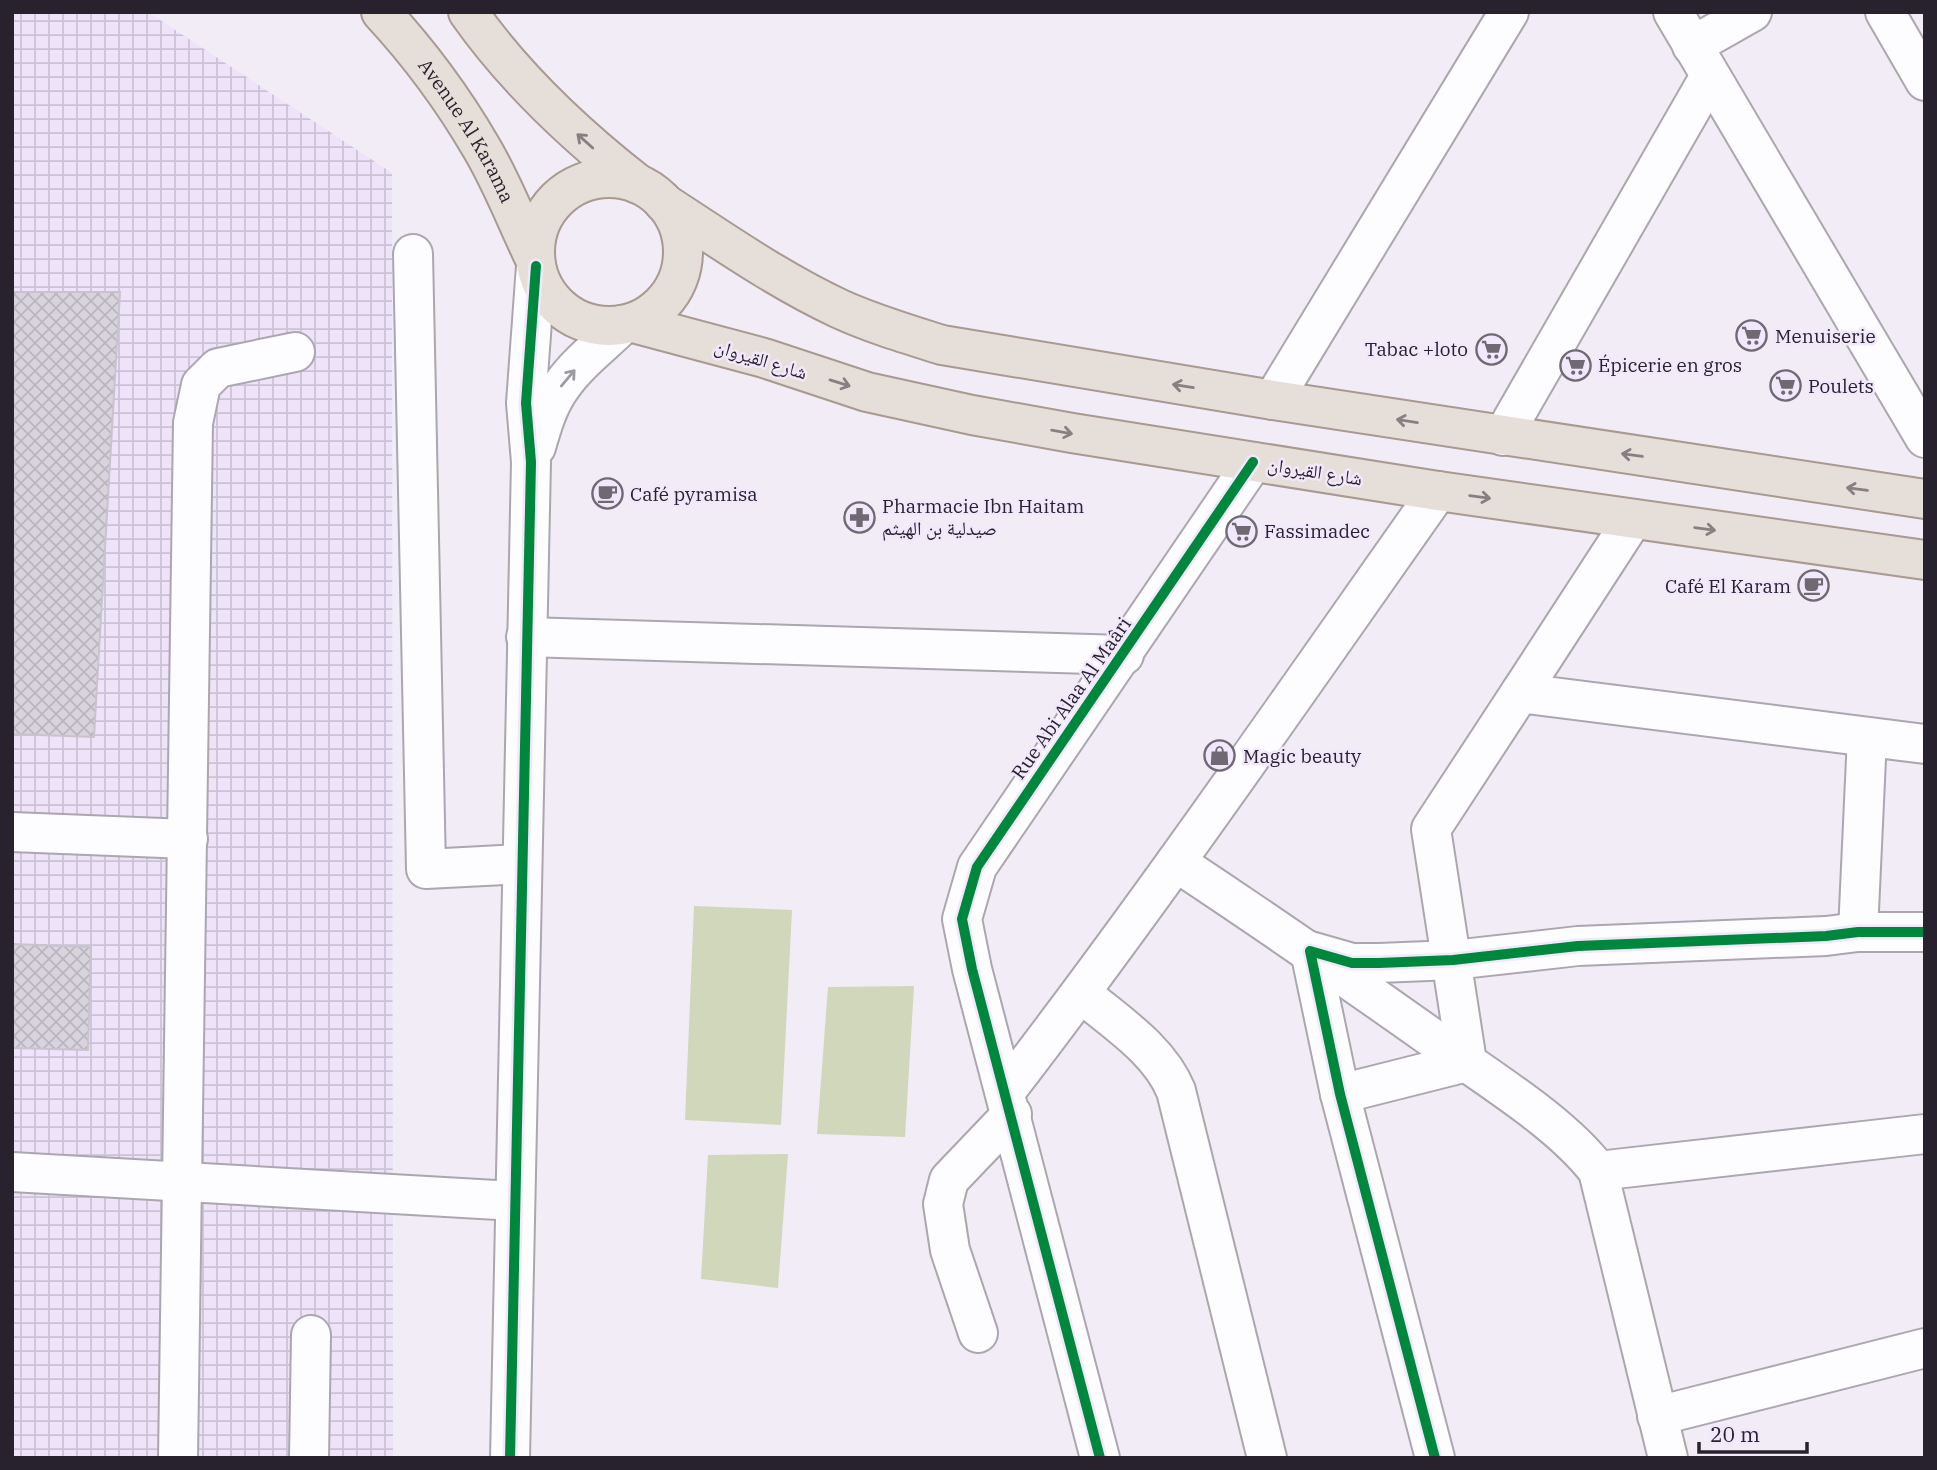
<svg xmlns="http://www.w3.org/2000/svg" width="1937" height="1470" font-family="'IBM Plex Serif','Noto Naskh Arabic',serif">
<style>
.industrial{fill:url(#industrial-grid)}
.garden{fill:#d0d7bb}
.building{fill:url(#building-cross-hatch);stroke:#c9c3ce;stroke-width:2}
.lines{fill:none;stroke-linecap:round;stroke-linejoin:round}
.minor-casing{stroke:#aba6b0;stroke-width:42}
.major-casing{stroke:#a89991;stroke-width:42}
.minor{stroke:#fdfcfe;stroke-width:38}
.major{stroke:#e6ded8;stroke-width:38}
.cycleway-casing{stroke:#f2e8fc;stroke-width:15}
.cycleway{stroke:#00873e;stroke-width:10}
.oneway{stroke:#878083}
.oneway2{stroke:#9d9aa0}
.labels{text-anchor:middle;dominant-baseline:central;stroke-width:5;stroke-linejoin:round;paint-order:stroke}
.street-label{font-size:19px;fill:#28222e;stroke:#f2e8fc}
.poi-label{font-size:19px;fill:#28222e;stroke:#f2e8fc;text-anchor:start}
</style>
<defs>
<pattern id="industrial-grid" width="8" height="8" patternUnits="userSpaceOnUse" patternTransform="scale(1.75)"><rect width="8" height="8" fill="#eee3f9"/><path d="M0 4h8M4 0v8" fill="none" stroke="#ccc2d6"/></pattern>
<pattern id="building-cross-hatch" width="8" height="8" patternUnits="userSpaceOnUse" patternTransform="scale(1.75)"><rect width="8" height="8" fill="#d9d3de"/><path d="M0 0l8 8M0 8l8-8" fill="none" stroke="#bab5bf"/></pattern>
</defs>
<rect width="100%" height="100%" fill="#f2ecf7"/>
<path class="industrial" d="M 12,12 L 148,12 L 392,173 L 393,1458 L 12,1458 Z"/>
<g class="garden">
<path d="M 694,906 L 792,910 L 781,1125 L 685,1120 Z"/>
<path d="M 914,986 L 905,1137 L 817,1134 L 828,987 Z"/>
<path d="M 788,1154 L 778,1288 L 701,1279 L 708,1155 Z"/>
</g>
<g class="building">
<path d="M 12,292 L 120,292 L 94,737 L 12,734 Z"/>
<path d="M 12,944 L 91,947 L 88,1050 L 12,1048 Z"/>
</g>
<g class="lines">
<defs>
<g id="minor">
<path d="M 1673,12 L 1925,438"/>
<path d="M 1885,12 L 1925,81"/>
<path d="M 1692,46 L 1752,12"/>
<path d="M 413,254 L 426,869 L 522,864"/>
<path d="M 1273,400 L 1509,12"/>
<path d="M 1503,436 L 1710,76"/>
<path d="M 536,447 C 542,426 548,405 561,387 C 577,363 602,345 622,325"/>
<path d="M 526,637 L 1124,655"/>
<path d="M 1520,693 L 1633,519"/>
<path d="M 12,832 L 188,839"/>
<path d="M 1176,862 C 1268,923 1359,986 1449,1050 C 1497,1084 1563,1125 1598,1171 L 1668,1458"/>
<path d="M 1858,932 L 1867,737"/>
<path d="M 1081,993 C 1115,1022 1159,1049 1176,1091 L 1267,1458"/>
<path d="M 1006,1091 C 1156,896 1296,692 1438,491"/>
<path d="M 1340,1094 L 1467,1062 L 1431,829 L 1520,693 L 1925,744"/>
<path d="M 1598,1171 L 1925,1134"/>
<path d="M 12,1172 L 515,1201"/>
<path d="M 978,1333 L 950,1250 L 943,1204 L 949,1180 L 1012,1114"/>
<path d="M 1657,1416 L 1925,1348"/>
<path d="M 178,1458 L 193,423 L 201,385 L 218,368 L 295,352"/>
<path d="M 309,1458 L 311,1335"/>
<path d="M 510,1458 L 531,462 L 526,403 L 536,266"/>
<path d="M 1100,1458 L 972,969 L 962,919 L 977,867 L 1253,462"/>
<path d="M 1435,1458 L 1340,1094 L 1310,951 L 1352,963 L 1379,963 L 1453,960 L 1578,946 L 1826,936 L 1858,932 L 1925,932"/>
</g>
<g id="major">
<path id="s1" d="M 381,12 C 419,53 453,99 481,147 C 502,182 517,222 535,259"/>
<path d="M 468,12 C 515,79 574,134 638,184"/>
<circle cx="609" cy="252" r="74"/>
<path d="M 664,203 C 721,240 778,280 840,309 C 873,324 907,334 942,345 L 1273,400 L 1925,499"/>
<path d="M 633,323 L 764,358 L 867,392 L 972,415 L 1072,433 L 1438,491 L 1925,560"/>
</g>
</defs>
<use href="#minor" class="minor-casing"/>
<use href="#major" class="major-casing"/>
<use href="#minor" class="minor"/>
<use href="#major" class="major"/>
<defs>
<g id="cycleway">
<path d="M 510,1458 L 531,462 L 526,403 L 536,266"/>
<path d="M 1100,1458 L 972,969 L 962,919 L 977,867 L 1253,462"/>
<path d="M 1435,1458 L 1340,1094 L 1310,951 L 1352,963 L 1379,963 L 1453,960 L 1578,946 L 1826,936 L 1858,932 L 1925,932"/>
</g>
</defs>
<use href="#cycleway" class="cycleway-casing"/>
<use href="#cycleway" class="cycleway"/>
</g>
<defs><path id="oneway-shaft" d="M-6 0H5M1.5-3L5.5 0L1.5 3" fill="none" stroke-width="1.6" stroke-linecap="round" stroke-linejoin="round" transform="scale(1.75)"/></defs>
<g class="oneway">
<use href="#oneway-shaft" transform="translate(585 141) rotate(-138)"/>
<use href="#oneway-shaft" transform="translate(840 383) rotate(17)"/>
<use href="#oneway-shaft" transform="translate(1183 386) rotate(-171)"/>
<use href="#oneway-shaft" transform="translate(1407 421) rotate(-171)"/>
<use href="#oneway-shaft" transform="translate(1062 432) rotate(10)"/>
<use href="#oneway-shaft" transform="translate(1632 455) rotate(-172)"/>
<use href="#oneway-shaft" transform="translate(1857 489) rotate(-172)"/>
<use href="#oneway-shaft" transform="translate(1480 497) rotate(8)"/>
<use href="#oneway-shaft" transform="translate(1705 529) rotate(8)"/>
</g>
<use class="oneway2" href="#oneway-shaft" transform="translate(568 378) rotate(-50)"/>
<defs>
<symbol id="supermarket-ring" viewBox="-11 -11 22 22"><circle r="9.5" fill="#f2e8fc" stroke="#6f6974" stroke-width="1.5"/><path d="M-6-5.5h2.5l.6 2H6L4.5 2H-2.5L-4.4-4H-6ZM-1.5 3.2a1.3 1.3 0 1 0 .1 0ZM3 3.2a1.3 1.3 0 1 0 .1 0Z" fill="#6f6974"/></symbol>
<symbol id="cafe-ring" viewBox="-11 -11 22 22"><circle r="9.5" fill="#f2e8fc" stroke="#6f6974" stroke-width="1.5"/><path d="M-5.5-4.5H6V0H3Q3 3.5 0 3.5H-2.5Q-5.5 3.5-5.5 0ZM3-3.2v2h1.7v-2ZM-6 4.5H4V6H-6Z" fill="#6f6974"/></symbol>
<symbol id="pharmacy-ring" viewBox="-11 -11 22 22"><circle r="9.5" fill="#f2e8fc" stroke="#6f6974" stroke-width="1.5"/><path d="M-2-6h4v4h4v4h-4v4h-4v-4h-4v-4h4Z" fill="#6f6974"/></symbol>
<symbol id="shop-ring" viewBox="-11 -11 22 22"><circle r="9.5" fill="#f2e8fc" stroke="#6f6974" stroke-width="1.5"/><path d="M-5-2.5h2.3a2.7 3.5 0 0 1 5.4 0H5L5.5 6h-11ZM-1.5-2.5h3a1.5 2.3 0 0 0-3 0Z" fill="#6f6974"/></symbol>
</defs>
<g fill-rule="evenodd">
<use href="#supermarket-ring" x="1734" y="318" width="35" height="35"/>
<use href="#supermarket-ring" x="1474" y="332" width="35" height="35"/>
<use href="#supermarket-ring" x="1558" y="348" width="35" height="35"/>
<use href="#supermarket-ring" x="1768" y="368" width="35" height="35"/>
<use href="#cafe-ring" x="590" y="476" width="35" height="35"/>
<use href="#pharmacy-ring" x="842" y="500" width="35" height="35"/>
<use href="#supermarket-ring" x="1224" y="514" width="35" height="35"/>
<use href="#cafe-ring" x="1796" y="568" width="35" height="35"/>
<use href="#shop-ring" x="1202" y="738" width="35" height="35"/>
</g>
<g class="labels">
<g class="street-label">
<text stroke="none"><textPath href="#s1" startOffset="147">Avenue Al Karama</textPath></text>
<text transform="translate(761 359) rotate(17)">شارع القيروان</text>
<text transform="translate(1315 471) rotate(9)">شارع القيروان</text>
<text transform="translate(1071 698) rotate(-55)">Rue Abi Alaa Al Maâri</text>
</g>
<g class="poi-label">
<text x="1775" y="336">Menuiserie</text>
<text x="1468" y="349" text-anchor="end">Tabac +loto</text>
<text x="1598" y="365">Épicerie en gros</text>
<text x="1808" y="386">Poulets</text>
<text x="630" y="494">Café pyramisa</text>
<text x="882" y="506">Pharmacie Ibn Haitam<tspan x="882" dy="22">صيدلية بن الهيثم</tspan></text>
<text x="1264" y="531">Fassimadec</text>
<text x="1791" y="586" text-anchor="end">Café El Karam</text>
<text x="1243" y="756">Magic beauty</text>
</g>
</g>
<rect width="1937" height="1470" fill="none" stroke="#28222e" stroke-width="28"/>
<path d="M1699 1442v10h108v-10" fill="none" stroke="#28222e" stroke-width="3.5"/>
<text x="1710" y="1442" font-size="21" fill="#28222e" stroke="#f2e8fc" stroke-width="5" paint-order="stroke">20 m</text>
</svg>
